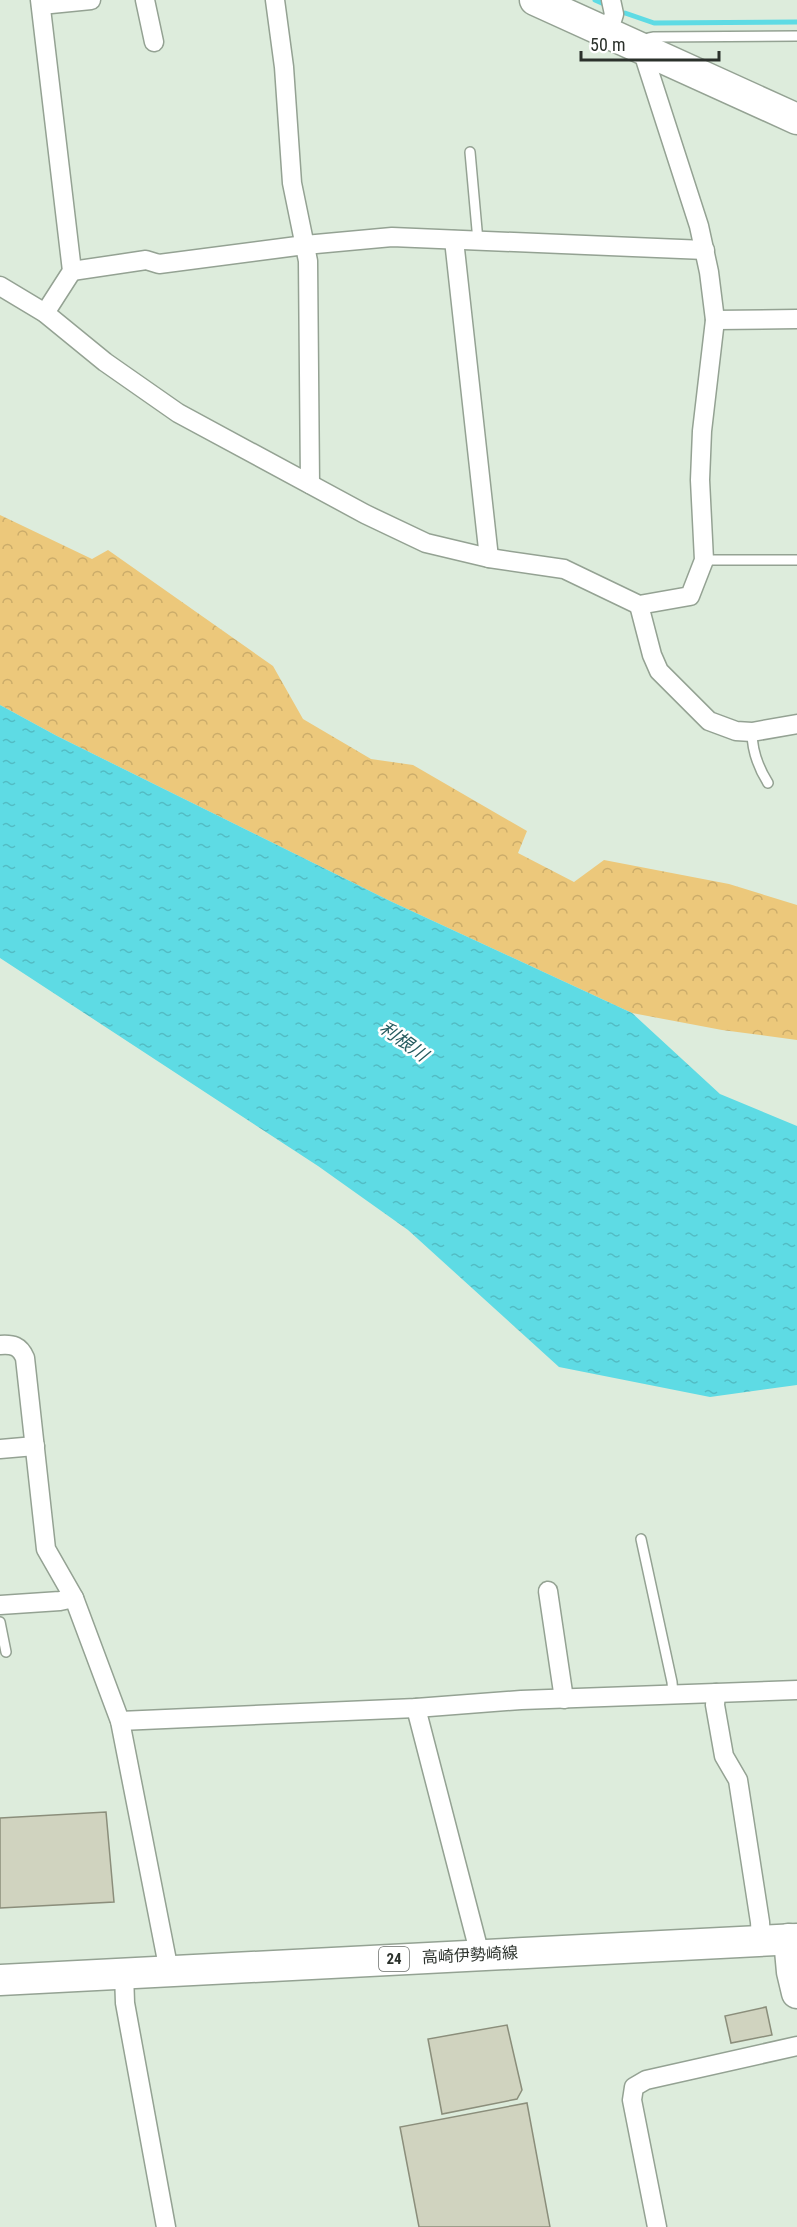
<svg xmlns="http://www.w3.org/2000/svg" width="797" height="2227" font-family="'Roboto Condensed','Noto Sans JP',sans-serif">
<style>
.forest{fill:url(#forest-crowns)}
.water{fill:url(#water-ripples)}
.lines{fill:none;stroke-linecap:round;stroke-linejoin:round}
.stream{stroke:#5edbe4;stroke-width:5}
.building{fill:#d0d3bf;stroke:#8b8e7b;stroke-width:1.5}
.service-casing{stroke:#94a293;stroke-width:12}
.minor-casing{stroke:#94a293;stroke-width:21}
.primary-casing{stroke:#94a293;stroke-width:33}
.service{stroke:#fff;stroke-width:9}
.minor{stroke:#fff;stroke-width:18}
.primary{stroke:#fff;stroke-width:30}
.labels{text-anchor:middle;dominant-baseline:central;stroke-width:5;stroke-linejoin:round;paint-order:stroke}
.shield{fill:#fff;stroke:#6b6f6b;stroke-width:1.5}
.shield-label{font-size:15px;font-weight:bold;fill:#2b312b}
.street-label{font-size:16px;fill:#2b312b;stroke:#fff}
.water-label{font-size:18px;font-style:italic;fill:#255b5f;stroke:#fff}
</style>
<defs>
<pattern id="forest-crowns" width="20" height="18" patternUnits="userSpaceOnUse" patternTransform="scale(1.5)"><rect width="20" height="18" fill="#ecc87b"/><path d="M2 6a3 3 0 1 1 6 0M12 15a3 3 0 1 1 6 0" fill="none" stroke="#cbac6a"/></pattern>
<pattern id="water-ripples" width="26" height="14" patternUnits="userSpaceOnUse" patternTransform="scale(1.5)"><rect width="26" height="14" fill="#5edbe4"/><path d="M2 4q2-2 4 0t4 0M15 11q2-2 4 0t4 0" fill="none" stroke="#52bcc4"/></pattern>
</defs>
<rect width="100%" height="100%" fill="#ddecdc"/>
<path class="forest" d="M 0,515 L 92,559 L 108,550 L 273,666 L 303,719 L 371,759 L 413,765 L 527,831 L 518,853 L 574,882 L 604,860 L 729,884 L 797,905 L 797,1040 L 722,1030 L 632,1013 L 390,901 L 57,736 L 0,705 Z"/>
<path class="water" d="M 0,705 L 57,736 L 390,901 L 632,1013 L 720,1094 L 797,1126 L 797,1385 L 710,1397 L 559,1367 L 408,1230 L 318,1166 L 0,958 Z"/>
<g class="lines">
<g class="stream">
<path d="M 595,0 L 604,4"/>
<path d="M 625,13 L 654,23 L 797,22"/>
</g>
</g>
<g class="building">
<path d="M 106,1812 L 114,1902 L 0,1908 L 0,1818 Z"/>
<path d="M 766,2007 L 772,2035 L 731,2043 L 725,2016 Z"/>
<path d="M 507,2025 L 522,2090 L 517,2099 L 442,2114 L 428,2039 Z"/>
<path d="M 527,2103 L 550,2227 L 419,2227 L 400,2127 Z"/>
</g>
<g class="lines">
<defs>
<g id="service">
<path d="M 647,46 L 649,38 L 654,37 L 797,36"/>
<path d="M 470,152 L 478,241"/>
<path d="M 704,560 L 797,560"/>
<path d="M 752,732 C 752,751 758,767 768,783"/>
<path d="M 641,1539 L 672,1682 L 673,1694"/>
<path d="M 0,1622 L 6,1652"/>
</g>
<g id="minor">
<path d="M 40,0 L 72,271 L 45,313"/>
<path d="M 145,0 L 154,42"/>
<path d="M 275,0 L 284,67 L 292,183 L 308,261 L 310,484"/>
<path d="M 41,5 L 91,0"/>
<path d="M 608,33 L 614,14 L 611,0"/>
<path d="M 454,240 L 489,558"/>
<path d="M 72,271 L 146,260 L 159,264 L 305,245 L 392,237 L 705,250"/>
<path d="M 0,286 L 45,313 L 105,362 L 178,413 L 365,514 L 426,543 L 489,558 L 564,569 L 639,605 L 690,596 L 704,560 L 700,480 L 702,431 L 715,320 L 709,272 L 699,226 L 646,62 L 646,51"/>
<path d="M 715,320 L 797,319"/>
<path d="M 639,605 L 652,655 L 659,671 L 709,721 L 736,731 L 752,732 L 797,724"/>
<path d="M 0,1345 C 13,1344 20,1346 25,1358 L 46,1549 L 74,1598 L 120,1721 L 169,1971"/>
<path d="M 0,1449 L 35,1446"/>
<path d="M 548,1591 L 564,1699"/>
<path d="M 0,1605 L 60,1601 L 74,1598"/>
<path d="M 716,1693 L 715,1705 L 724,1756 L 738,1780 L 760,1922 L 761,1940"/>
<path d="M 416,1708 L 480,1955"/>
<path d="M 120,1721 L 416,1708 L 521,1700 L 797,1690"/>
<path d="M 124,1973 L 125,2003 L 166,2227"/>
<path d="M 657,2227 L 632,2100 L 634,2087 L 646,2080 L 797,2046"/>
</g>
<g id="primary">
<path d="M 535,0 L 797,119"/>
<path d="M 789,1939 L 792,1972 L 797,1993"/>
<path d="M 0,1980 L 797,1939"/>
</g>
</defs>
<use href="#service" class="service-casing"/>
<use href="#minor" class="minor-casing"/>
<use href="#primary" class="primary-casing"/>
<use href="#service" class="service"/>
<use href="#minor" class="minor"/>
<use href="#primary" class="primary"/>
</g>
<g class="labels">
<rect class="shield" x="379" y="1947" width="30" height="24" rx="4.5"/>
<g class="shield-label">
<text x="394" y="1959">24</text>
</g>
<g class="street-label">
<text transform="translate(470 1955) rotate(-3)">高崎伊勢崎線</text>
</g>
<g class="water-label">
<text transform="translate(404 1041) rotate(36)">利根川</text>
</g>
</g>
<path d="M581 51v9h138v-9" fill="none" stroke="#2b312b" stroke-width="3"/>
<text x="590" y="51" font-size="18" fill="#2b312b" stroke="#ffffff" stroke-width="4.5" paint-order="stroke">50 m</text>
</svg>
